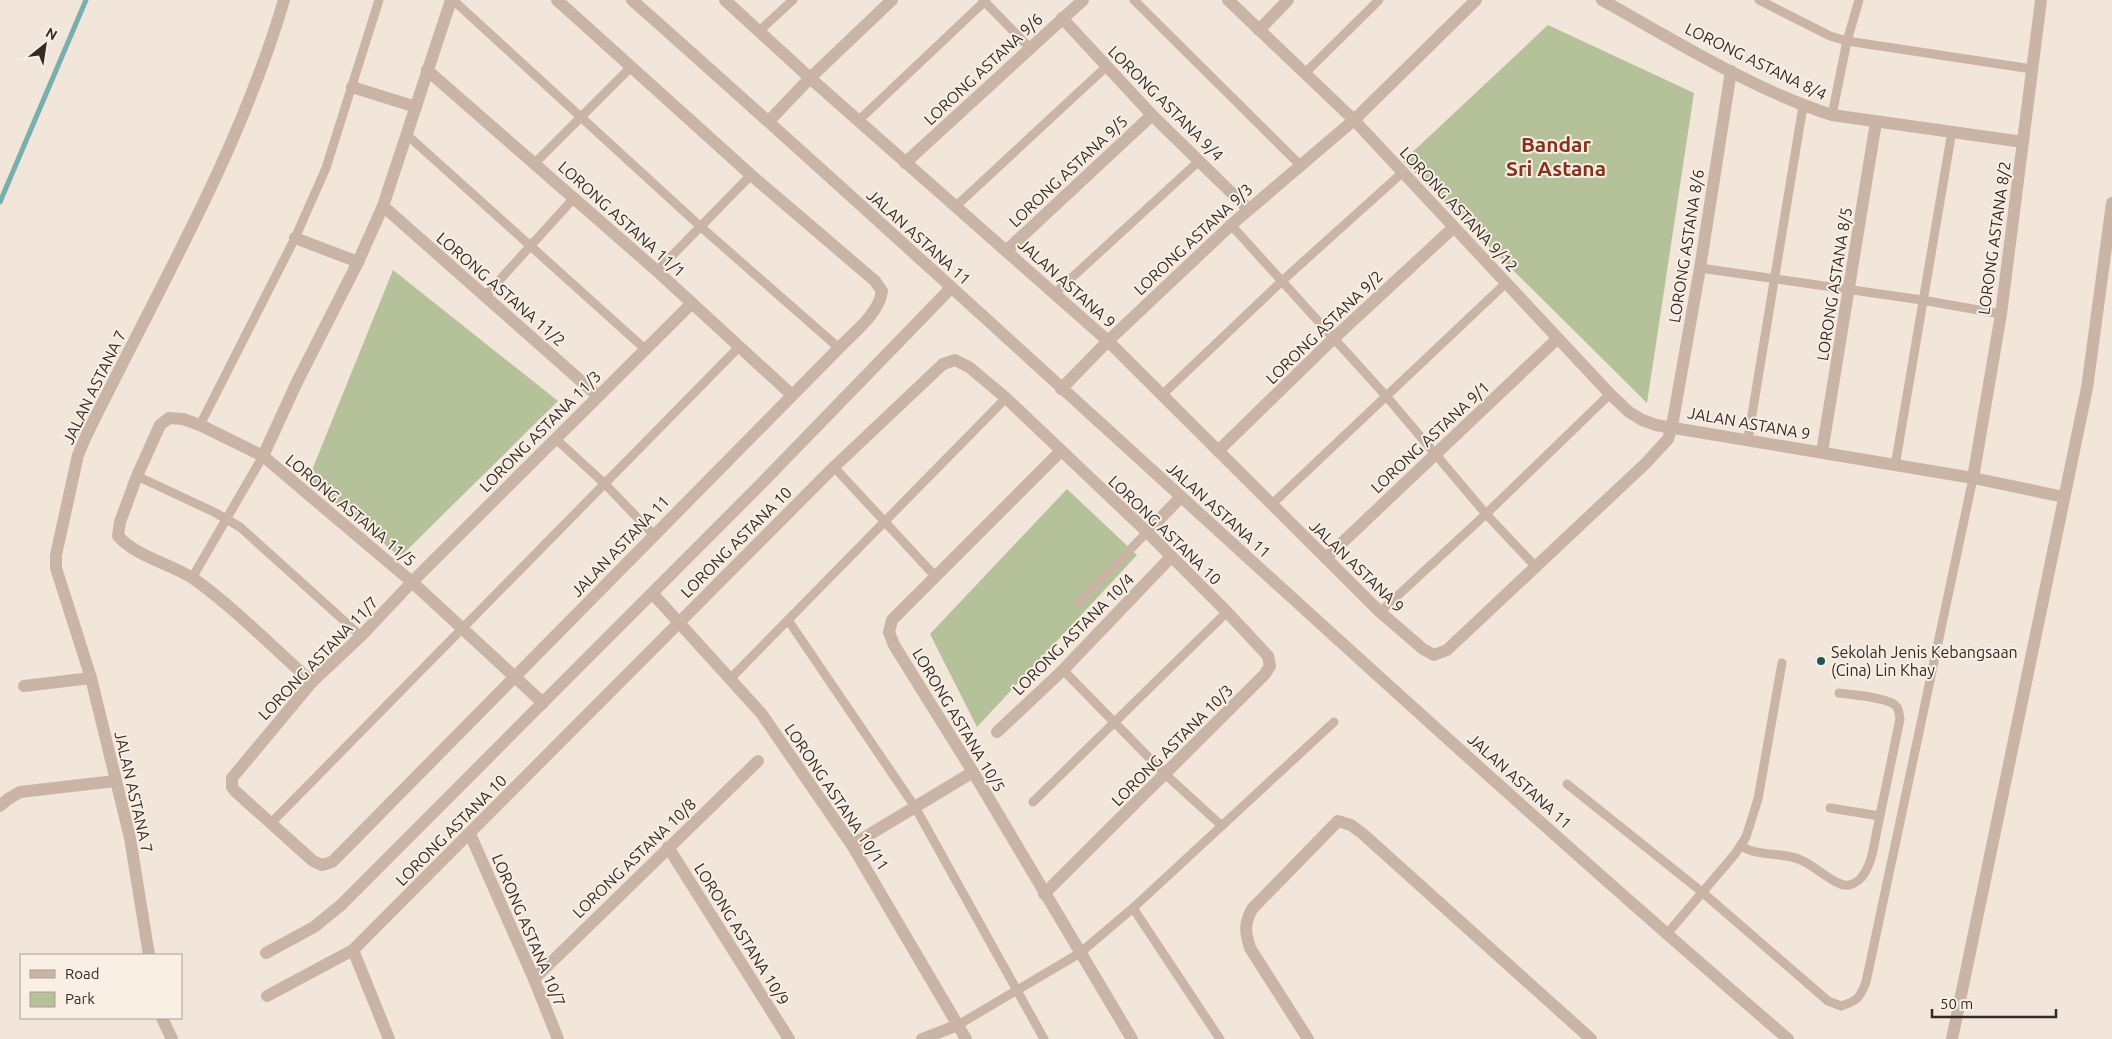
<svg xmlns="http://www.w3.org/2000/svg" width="2112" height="1039" font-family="Ubuntu,sans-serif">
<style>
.green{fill:#b5c199}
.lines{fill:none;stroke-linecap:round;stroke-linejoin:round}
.stream{stroke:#77afaf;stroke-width:5}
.lane{stroke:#cab4a5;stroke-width:9}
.street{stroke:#cab4a5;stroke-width:12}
.poi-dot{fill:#1b5658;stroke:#f9efe5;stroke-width:2}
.labels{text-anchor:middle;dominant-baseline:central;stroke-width:4;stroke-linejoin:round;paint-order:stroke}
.street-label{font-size:16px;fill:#352a26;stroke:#f9efe5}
.poi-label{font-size:16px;fill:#352a26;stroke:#f9efe5;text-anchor:start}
.district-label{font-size:21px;font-weight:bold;fill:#86331e;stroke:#f9efe5}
</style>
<rect width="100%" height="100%" fill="#f2e5d9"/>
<g class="green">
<path d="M 1548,25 L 1694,93 L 1647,403 L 1403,161 Z"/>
<path d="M 393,270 L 558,401 L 400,557 L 308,480 Z"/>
<path d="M 1067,489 L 1137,555 L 977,727 L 930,634 Z"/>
</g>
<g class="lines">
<path class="stream" d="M 0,202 L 86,0"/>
<g class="lane">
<path d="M 453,0 L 701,227 L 839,348"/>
<path d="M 983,0 L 1030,48"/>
<path d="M 1134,0 L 1300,165"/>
<path d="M 1759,0 L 1830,36 L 1847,41 L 2032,69"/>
<path d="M 758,32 L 793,0"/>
<path d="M 1304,74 L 1379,0"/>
<path d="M 1832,115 L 1847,41 L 1859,0"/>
<path d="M 858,121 L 986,0"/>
<path d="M 406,134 L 645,349"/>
<path d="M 535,163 L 631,67"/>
<path d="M 955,207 L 1106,67"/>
<path d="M 1231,225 L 1387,397 L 1486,514 L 1535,566"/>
<path d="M 1700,268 L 1922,300 L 2001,314"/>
<path d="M 657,271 L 751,175"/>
<path d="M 1055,293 L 1199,161"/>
<path d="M 485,296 L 574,198"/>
<path d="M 1162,395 L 1282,281 L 1403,172"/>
<path d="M 200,425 L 295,238 L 326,168 L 379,0"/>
<path d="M 1748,439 L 1803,106"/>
<path d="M 557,440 L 605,484 L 653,534"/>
<path d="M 1895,466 L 1952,131"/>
<path d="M 834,467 L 935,576"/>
<path d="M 137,476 L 214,512 L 240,527 L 361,636"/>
<path d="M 1271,505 L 1506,283"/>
<path d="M 192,578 L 263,456"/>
<path d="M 1079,603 L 1147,532"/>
<path d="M 1380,612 L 1486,514 L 1610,394"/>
<path d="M 788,620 L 915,807 L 1044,1039"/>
<path d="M 1063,670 L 1166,775 L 1222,826"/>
<path d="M 731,678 L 1006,398"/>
<path d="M 1567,784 L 1702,892 L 1828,1001 L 1841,1006 C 1857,1001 1860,998 1866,982 L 1973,478"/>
<path d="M 1033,802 L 1227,612"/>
<path d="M 1830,808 L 1880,816"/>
<path d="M 271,823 L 740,346"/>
<path d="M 1741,846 C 1760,858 1784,851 1803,861 C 1815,866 1837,888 1849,885 C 1855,884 1861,879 1864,874 C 1872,862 1874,845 1877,830 C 1885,793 1892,756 1900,719 C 1899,715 1899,710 1897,707 C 1890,697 1852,695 1839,693"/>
<path d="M 1666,935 L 1735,854 L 1746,837 L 1758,799 L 1782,663"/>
<path d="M 958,1025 L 1080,953 L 1133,908"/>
<path d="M 1220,1039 L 1133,908 L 1334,722"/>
</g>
<g class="street">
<path d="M 557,0 L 751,175 L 875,281 L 882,291 C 879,314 854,332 839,348 L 346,848 L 332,862 L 322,865 L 313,861 L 235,791 L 232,787 L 232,778 L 312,682 L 361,636 L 412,582 L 692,303"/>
<path d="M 632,0 C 1020,343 1395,701 1788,1039"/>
<path d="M 725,0 L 810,78 L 1108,341 L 1380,612 L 1423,649 L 1434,655 L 1447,650 L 1646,463 L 1668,439 L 1672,426 L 1700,268 L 1731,71"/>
<path d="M 1228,0 L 1354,120 L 1610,394 L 1629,412 L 1642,420 L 1656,425 L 1973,478 L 2064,497"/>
<path d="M 1602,0 C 1676,41 1751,89 1832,115 L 2023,142"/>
<path d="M 1062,18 L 1152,115 L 1248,209"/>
<path d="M 1259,30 L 1288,0"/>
<path d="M 427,70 L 657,271 L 792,395"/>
<path d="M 352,87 L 416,107"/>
<path d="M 769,121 L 810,78 L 892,0"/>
<path d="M 905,163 L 1083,0"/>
<path d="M 383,206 L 598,396"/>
<path d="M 295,238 L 358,262"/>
<path d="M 1006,251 L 1152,115"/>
<path d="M 1061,389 L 1108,341 L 1231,225 L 1354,120 L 1476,0"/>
<path d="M 1218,451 L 1334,338 L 1453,228"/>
<path d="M 1060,452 L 892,620 L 889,632 L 894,645 L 973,772 L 1132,1039"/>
<path d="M 1822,452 L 1876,122"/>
<path d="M 263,456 L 297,382 L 358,262 L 383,206 L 451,0"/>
<path d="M 1973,478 L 2001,314 L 2041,0"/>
<path d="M 1147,532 L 1181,497"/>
<path d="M 1326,558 L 1557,339"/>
<path d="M 653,594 L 761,713 L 852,845 L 966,1039"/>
<path d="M 312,682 C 273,648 236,609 194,579 C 170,563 138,558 118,536 L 120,522 L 137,476 L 160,425 L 169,418 L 183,419 L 200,425 L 263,456 L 412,582 L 543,703"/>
<path d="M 24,686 L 91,678"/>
<path d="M 997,732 L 1063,670 L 1171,557"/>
<path d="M 0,806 L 8,799 L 20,792 L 115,781"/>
<path d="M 470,834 L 534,979 L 558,1039"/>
<path d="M 852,845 L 973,772"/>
<path d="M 668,847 L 789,1039"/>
<path d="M 353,950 L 389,1039"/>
<path d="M 266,953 L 314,927 L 341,905 L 758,487 L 951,288"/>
<path d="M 149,955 L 130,838 L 91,678 L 56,568 L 56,555 L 78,455 L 87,434 C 157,291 239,153 284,0"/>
<path d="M 534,979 L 758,761"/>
<path d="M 267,996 L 353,950 L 834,467 L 943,364 L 955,360 L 969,367 L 1006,398 L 1147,532 L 1227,612 L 1268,656 L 1270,666 L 1265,674 L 1044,894"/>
<path d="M 162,1018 L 172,1039"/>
<path d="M 922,1039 L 958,1025"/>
<path d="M 1308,1039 L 1250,948 C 1245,931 1244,925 1252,909 L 1338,821 L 1351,825 L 1363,834 L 1591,1039"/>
<path d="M 1952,1039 L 2087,388 L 2112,203"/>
</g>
</g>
<circle class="poi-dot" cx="1821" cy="661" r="5"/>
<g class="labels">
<g class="street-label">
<text transform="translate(1756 61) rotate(26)">LORONG ASTANA 8/4</text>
<text transform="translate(983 69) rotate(-43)">LORONG ASTANA 9/6</text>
<text transform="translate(1166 103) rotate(45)">LORONG ASTANA 9/4</text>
<text transform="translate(1068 171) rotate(-43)">LORONG ASTANA 9/5</text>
<text transform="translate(1459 209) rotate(47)">LORONG ASTANA 9/12</text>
<text transform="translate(622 219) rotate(42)">LORONG ASTANA 11/1</text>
<text transform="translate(919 237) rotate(42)">JALAN ASTANA 11</text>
<text transform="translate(1994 238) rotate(-82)">LORONG ASTANA 8/2</text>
<text transform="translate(1193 239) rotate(-43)">LORONG ASTANA 9/3</text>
<text transform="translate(1686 246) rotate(-81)">LORONG ASTANA 8/6</text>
<text transform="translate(1067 283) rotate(42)">JALAN ASTANA 9</text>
<text transform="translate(1834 284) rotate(-81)">LORONG ASTANA 8/5</text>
<text transform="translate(501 289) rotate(41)">LORONG ASTANA 11/2</text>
<text transform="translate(1324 327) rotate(-44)">LORONG ASTANA 9/2</text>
<text transform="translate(94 387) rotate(-64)">JALAN ASTANA 7</text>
<text transform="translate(1749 423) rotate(10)">JALAN ASTANA 9</text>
<text transform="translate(540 431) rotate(-45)">LORONG ASTANA 11/3</text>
<text transform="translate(1430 437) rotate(-43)">LORONG ASTANA 9/1</text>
<text transform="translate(351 510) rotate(40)">LORONG ASTANA 11/5</text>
<text transform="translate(1219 510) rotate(42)">JALAN ASTANA 11</text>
<text transform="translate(1165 530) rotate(44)">LORONG ASTANA 10</text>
<text transform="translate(736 542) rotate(-45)">LORONG ASTANA 10</text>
<text transform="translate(620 546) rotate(-46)">JALAN ASTANA 11</text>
<text transform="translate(1357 566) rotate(44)">JALAN ASTANA 9</text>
<text transform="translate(1073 634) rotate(-45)">LORONG ASTANA 10/4</text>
<text transform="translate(318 658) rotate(-46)">LORONG ASTANA 11/7</text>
<text transform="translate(959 720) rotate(59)">LORONG ASTANA 10/5</text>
<text transform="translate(1172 745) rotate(-45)">LORONG ASTANA 10/3</text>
<text transform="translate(1520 781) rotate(42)">JALAN ASTANA 11</text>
<text transform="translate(134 792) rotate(77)">JALAN ASTANA 7</text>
<text transform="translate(837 797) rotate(56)">LORONG ASTANA 10/11</text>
<text transform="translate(451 830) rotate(-45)">LORONG ASTANA 10</text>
<text transform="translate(634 858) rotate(-44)">LORONG ASTANA 10/8</text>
<text transform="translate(529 930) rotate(67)">LORONG ASTANA 10/7</text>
<text transform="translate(742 934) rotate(58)">LORONG ASTANA 10/9</text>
</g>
<g class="poi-label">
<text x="1831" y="652">Sekolah Jenis Kebangsaan<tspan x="1831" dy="18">(Cina) Lin Khay</tspan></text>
</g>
<g class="district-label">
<text x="1556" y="144">Bandar<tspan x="1556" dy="24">Sri Astana</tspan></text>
</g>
</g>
<rect x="20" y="954" width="162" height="65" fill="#f9efe5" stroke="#aba099"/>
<rect x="30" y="970" width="25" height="8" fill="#cab4a5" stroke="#aba099"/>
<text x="65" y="979" font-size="15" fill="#352a26">Road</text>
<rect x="30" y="992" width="25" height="15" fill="#b5c199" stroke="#aba099"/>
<text x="65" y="1004" font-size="15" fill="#352a26">Park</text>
<g transform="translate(45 45) rotate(30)" stroke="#f9efe5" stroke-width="4" paint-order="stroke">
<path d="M0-4L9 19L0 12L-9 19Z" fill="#352a26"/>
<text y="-8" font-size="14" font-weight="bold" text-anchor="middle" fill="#352a26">N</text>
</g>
<path d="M1932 1009v8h124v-8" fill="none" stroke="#352a26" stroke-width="2.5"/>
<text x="1940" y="1009" font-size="15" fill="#352a26" stroke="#f9efe5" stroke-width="4" paint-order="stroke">50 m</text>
</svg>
